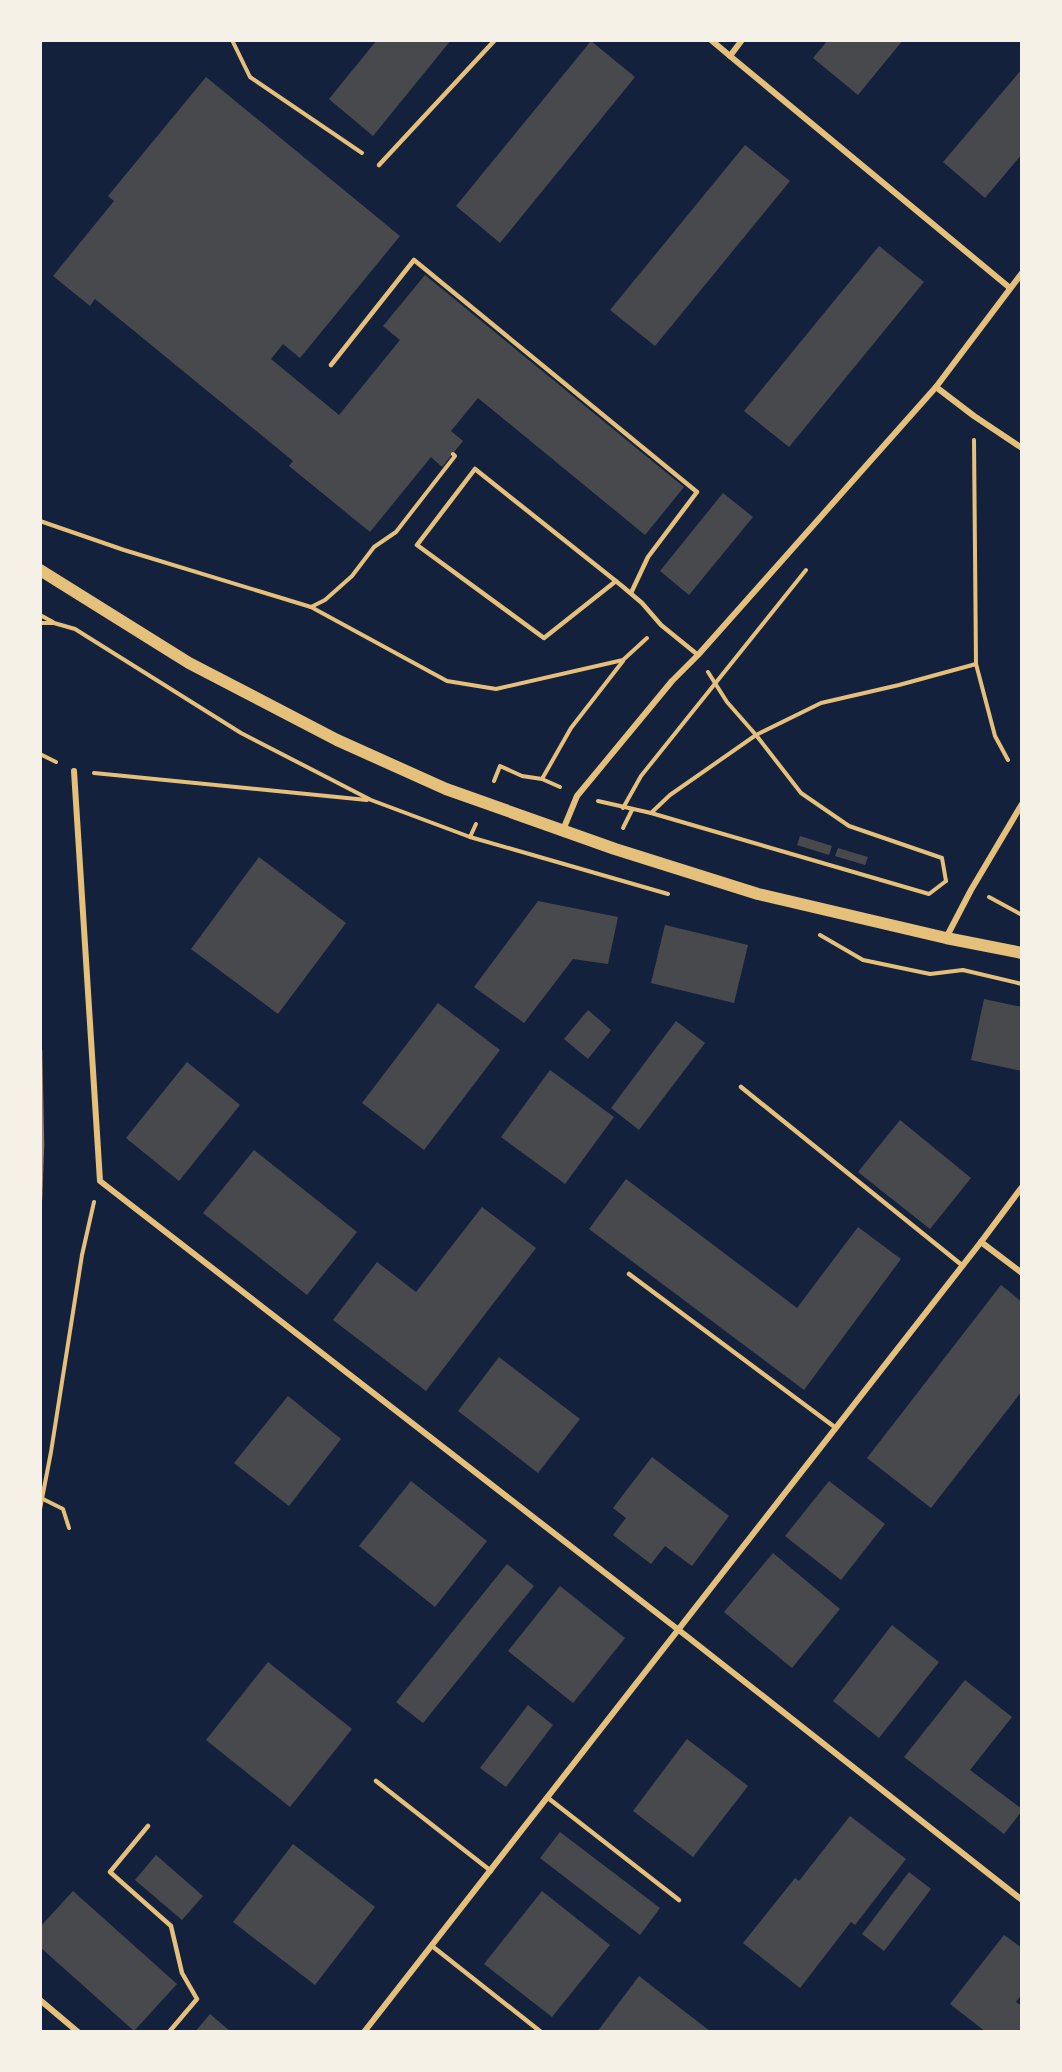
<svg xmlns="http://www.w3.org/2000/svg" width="1062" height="2072" font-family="Rubik,sans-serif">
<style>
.building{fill:#48494c}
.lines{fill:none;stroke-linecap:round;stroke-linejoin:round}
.path{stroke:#e5c07b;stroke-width:4}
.service{stroke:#e5c07b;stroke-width:4.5}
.minor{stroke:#e5c07b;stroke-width:6}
.secondary{stroke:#e5c07b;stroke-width:12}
.rail{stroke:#918062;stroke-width:4.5}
</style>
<rect width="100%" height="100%" fill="#14213d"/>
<g class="building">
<path d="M 377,40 L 451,40 L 373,136 L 329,99 Z"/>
<path d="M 828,40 L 903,40 L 858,95 L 813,58 Z"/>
<path d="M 591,41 L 635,77 L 500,243 L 456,206 Z"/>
<path d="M 1022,69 L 1022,154 L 985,198 L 943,162 Z"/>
<path d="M 206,77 L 400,236 L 300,358 L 283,344 L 271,359 L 339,415 L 400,340 L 383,326 L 425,275 L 684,487 L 645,535 L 478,398 L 451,431 L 463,441 L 442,467 L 431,457 L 370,532 L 289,466 L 293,461 L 95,299 L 90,306 L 53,276 L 114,201 L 108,196 Z"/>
<path d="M 745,145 L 790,181 L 655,346 L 610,310 Z"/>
<path d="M 879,246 L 924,282 L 789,447 L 744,411 Z"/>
<path d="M 723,493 L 753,517 L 689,595 L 660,571 Z"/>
<path d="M 800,836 L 832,846 L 829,855 L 797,845 Z"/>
<path d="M 838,848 L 868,857 L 865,865 L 835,856 Z"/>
<path d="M 259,857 L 346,923 L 278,1014 L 191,949 Z"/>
<path d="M 538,901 L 618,917 L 608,964 L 573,959 L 524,1023 L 474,987 Z"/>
<path d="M 665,925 L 748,945 L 734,1003 L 651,983 Z"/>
<path d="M 984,999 L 1022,1007 L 1022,1071 L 971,1060 Z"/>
<path d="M 438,1003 L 500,1050 L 424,1150 L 362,1103 Z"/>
<path d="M 588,1010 L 611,1030 L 588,1059 L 564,1039 Z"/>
<path d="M 676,1021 L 705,1043 L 639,1130 L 611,1108 Z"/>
<path d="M 187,1062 L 240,1105 L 179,1181 L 126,1138 Z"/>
<path d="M 550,1070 L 614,1117 L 565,1184 L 501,1137 Z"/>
<path d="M 900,1120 L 971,1178 L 930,1229 L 858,1172 Z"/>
<path d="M 254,1150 L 357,1232 L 307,1295 L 203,1213 Z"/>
<path d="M 626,1179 L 797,1308 L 858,1227 L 901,1259 L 804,1390 L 589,1229 Z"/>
<path d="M 482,1207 L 536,1248 L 426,1391 L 333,1320 L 377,1262 L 416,1292 Z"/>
<path d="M 1001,1285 L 1022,1302 L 1022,1391 L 931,1508 L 867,1458 Z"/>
<path d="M 499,1357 L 580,1419 L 538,1473 L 458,1411 Z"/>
<path d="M 288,1396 L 341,1439 L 289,1506 L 234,1463 Z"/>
<path d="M 652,1457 L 729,1516 L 692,1566 L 665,1546 L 651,1564 L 613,1535 L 626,1518 L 613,1508 Z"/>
<path d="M 411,1481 L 487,1541 L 435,1607 L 359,1546 Z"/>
<path d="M 829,1481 L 885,1524 L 841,1580 L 785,1536 Z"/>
<path d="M 773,1553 L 840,1609 L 792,1668 L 724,1612 Z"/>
<path d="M 507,1564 L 534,1586 L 423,1723 L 396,1702 Z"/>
<path d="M 560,1586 L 625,1638 L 573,1703 L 508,1651 Z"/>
<path d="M 892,1625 L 939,1662 L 879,1738 L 833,1701 Z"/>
<path d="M 268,1662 L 352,1729 L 290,1807 L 206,1740 Z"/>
<path d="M 965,1680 L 1012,1717 L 970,1770 L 1022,1809 L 1022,1811 L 1004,1834 L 904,1757 Z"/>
<path d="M 528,1705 L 553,1725 L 506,1787 L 480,1768 Z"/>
<path d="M 687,1739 L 748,1786 L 693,1857 L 633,1811 Z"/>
<path d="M 850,1816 L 906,1859 L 855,1925 L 851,1922 L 800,1988 L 743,1943 L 795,1878 L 799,1881 Z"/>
<path d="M 560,1832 L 660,1908 L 640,1935 L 540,1858 Z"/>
<path d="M 293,1844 L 375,1907 L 315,1985 L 233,1922 Z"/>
<path d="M 156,1855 L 203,1896 L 182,1920 L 135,1880 Z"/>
<path d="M 909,1872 L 931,1889 L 884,1951 L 862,1934 Z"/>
<path d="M 73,1891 L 177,1984 L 134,2031 L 40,1947 L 40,1927 Z"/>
<path d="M 542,1891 L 610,1945 L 552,2017 L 484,1964 Z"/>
<path d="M 1004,1935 L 1022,1948 L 1022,1994 L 1016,2002 L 1022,2006 L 1022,2032 L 986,2032 L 950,2004 Z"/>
<path d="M 639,1976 L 711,2032 L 597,2032 Z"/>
<path d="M 210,2014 L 231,2032 L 195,2032 Z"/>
</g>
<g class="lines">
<g class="path">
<path d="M 232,40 L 250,77 L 362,153"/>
<path d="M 974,440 L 976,664 L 995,736 L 1008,760"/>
<path d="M 40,521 L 124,550 L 311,607 L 447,681 L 496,689 L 623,660 L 647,638"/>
<path d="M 311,607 L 325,600 L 352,576 L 374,547 L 396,532 L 455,456 L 453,454"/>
<path d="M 40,615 L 53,622"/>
<path d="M 40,623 L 54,623 L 75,629 L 241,733 L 371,800 L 470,837 L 668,894"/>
<path d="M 708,672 L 727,702 L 756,735 L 801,793 L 849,826 L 942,858 L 946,881"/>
<path d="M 40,754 L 56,762"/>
<path d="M 94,773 L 367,800"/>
<path d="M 542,779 L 560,787"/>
<path d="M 494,781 L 500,766 L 522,776 L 542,779 L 571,728 L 623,661"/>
<path d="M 598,801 L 651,813 L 929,894 L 946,881"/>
<path d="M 623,808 L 641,776 L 806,570"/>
<path d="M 651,813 L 670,795 L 756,735 L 821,703 L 899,685 L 976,664"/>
<path d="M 623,828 L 632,810"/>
<path d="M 470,837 L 476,824"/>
<path d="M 989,897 L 1022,915"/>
<path d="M 820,935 L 863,960 L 930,974 L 963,970 L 1022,984"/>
<path d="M 43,1499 L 63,1509 L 69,1528"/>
<path d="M 40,1509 L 51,1452 L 82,1255 L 94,1202"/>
</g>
<g class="service">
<path d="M 379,165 L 495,40"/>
<path d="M 331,365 L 414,260 L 697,492 L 648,557 L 631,593"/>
<path d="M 616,581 L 544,638 L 417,545 L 475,469 L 622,586 L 642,603 L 661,625 L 698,655"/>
<path d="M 741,1087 L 963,1266"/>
<path d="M 629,1274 L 836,1428"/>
<path d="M 376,1781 L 491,1871"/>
<path d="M 548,1798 L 679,1900"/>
<path d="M 148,1826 L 110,1872 L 171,1926 L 182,1973 L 197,1999 L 169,2032"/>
<path d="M 432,1946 L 541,2032"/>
</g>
<g class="minor">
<path d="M 711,40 L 730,56"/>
<path d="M 742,40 L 730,56 L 1010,288"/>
<path d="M 936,387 L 974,416 L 1022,448"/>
<path d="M 74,771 L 100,1181 L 689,1638 L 1022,1900"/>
<path d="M 563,830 L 577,796 L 672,681 L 698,655 L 936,387 L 1022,273"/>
<path d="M 946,938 L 971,890 L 1022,804"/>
<path d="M 981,1242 L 1022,1273"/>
<path d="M 40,2000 L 78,2032"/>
<path d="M 364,2032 L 981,1242 L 1022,1187"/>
</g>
<path class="secondary" d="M 40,570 L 189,663 L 337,740 L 446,789 L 615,849 L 758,894 L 946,938 L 1022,953"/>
<path class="rail" d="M 40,1050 L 42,1144 L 40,1200"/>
</g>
<rect width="1062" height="2072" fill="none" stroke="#f6f1e7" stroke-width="84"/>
</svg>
